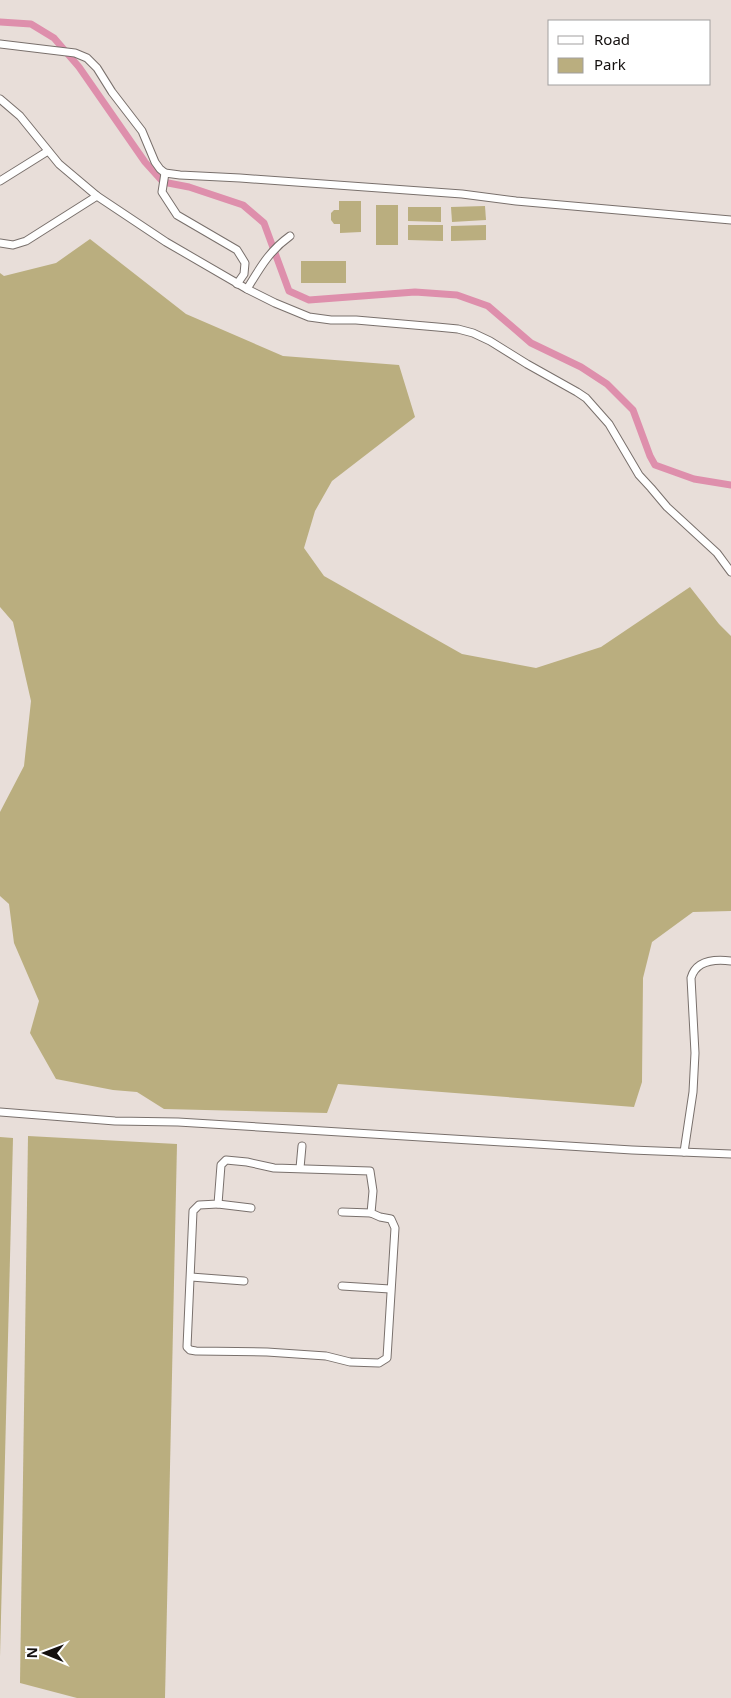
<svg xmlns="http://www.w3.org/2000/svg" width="731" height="1698" font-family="'Noto Sans',sans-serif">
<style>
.green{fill:#baae7f}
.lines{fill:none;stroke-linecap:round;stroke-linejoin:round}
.canal{stroke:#de8fac;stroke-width:7}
.street-casing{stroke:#79706c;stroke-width:9}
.street{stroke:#fff;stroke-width:7}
</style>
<rect width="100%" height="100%" fill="#e8ded9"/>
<g class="green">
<path d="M 339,201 L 361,201 L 361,232 L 340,233 L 340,224 L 334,224 L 331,220 L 331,213 L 334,210 L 339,210 Z"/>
<rect x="376" y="205" width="22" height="40"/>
<path d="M 485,206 L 486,220 L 452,222 L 451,207 Z"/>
<path d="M 408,207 L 441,207 L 441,222 L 408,221 Z"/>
<path d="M 408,225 L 443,225 L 443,241 L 408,240 Z"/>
<path d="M 486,225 L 486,240 L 451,241 L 451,226 Z"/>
<path d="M 90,239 L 186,314 L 283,356 L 399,365 L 415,417 L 332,481 L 315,511 L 304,548 L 324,576 L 462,654 L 536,668 L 601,647 L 690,587 L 719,624 L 731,636 L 731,911 L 693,912 L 652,942 L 643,978 L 642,1082 L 634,1107 L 338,1084 L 327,1113 L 164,1109 L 137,1092 L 113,1090 L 56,1079 L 30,1033 L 39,1001 L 14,943 L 9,904 L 0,896 L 0,812 L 24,766 L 31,701 L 13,622 L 0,607 L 0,273 L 4,276 L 56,263 Z"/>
<rect x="301" y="261" width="45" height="22"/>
<path d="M 28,1136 L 177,1144 L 165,1698 L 77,1698 L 20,1683 Z"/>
<path d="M 0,1137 L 13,1138 L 0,1657 Z"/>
</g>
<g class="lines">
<path class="canal" d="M 0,22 L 31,24 L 54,38 L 79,67 L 145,162 L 163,182 L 189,187 L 243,205 L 264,223 L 289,291 L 309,300 L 415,292 L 457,295 L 488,306 L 531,343 L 581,367 L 607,384 L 633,410 L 650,456 L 655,465 L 694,479 L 731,485"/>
<defs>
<g id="street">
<path d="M 0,44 L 75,53 L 87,58 L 97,68 L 112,92 L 142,131 L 155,162 L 160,169 L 165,173 L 180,175 L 240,178 L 462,194 L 516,201 L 731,220"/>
<path d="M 0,99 L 20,116 L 59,164 L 97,196 L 166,242 L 247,289 L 275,303 L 309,317 L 331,320 L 356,320 L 437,327 L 458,329 L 473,333 L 490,341 L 527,364 L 577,392 L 586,398 L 609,424 L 639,475 L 651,488 L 667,507 L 717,553 L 731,572"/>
<path d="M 165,173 L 162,192 L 177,215 L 237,250 L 245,263 L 244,274 L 237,284"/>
<path d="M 0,181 L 48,151"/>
<path d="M 0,243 L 13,245 L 26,241 L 97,196"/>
<path d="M 247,289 C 260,268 269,251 290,236"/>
<path d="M 0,1112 L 115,1121 L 178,1122 L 632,1150 L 731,1154"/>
<path d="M 684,1152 L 693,1092 L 695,1053 L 691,978 C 696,960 715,959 731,961"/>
<path d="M 226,1160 L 247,1162 L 274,1168 L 370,1171 L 373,1191 L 371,1213 L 380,1217 L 391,1219 L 395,1228 L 387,1358 L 379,1363 L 350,1362 L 326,1356 L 267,1352 L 196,1351 L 190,1350 L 187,1347 L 193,1211 L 199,1205 L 218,1204 L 221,1165 Z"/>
<path d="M 300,1168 L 302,1146"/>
<path d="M 218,1204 L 251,1208"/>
<path d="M 342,1212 L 371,1213"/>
<path d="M 191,1277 L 244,1281"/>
<path d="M 342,1286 L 390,1289"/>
</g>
</defs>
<use href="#street" class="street-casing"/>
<use href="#street" class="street"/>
</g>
<rect x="548" y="20" width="162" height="65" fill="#ffffff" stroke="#a19f9f"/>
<rect x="558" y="36" width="25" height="8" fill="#ffffff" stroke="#a19f9f"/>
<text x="594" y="45" font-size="15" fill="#14100f">Road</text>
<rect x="558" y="58" width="25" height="15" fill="#baae7f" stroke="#a19f9f"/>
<text x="594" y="70" font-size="15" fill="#14100f">Park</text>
<g transform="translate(45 1653) rotate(271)" stroke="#ffffff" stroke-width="4" paint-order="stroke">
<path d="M0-4L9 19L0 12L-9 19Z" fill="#14100f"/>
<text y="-8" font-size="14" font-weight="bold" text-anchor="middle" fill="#14100f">N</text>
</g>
</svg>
